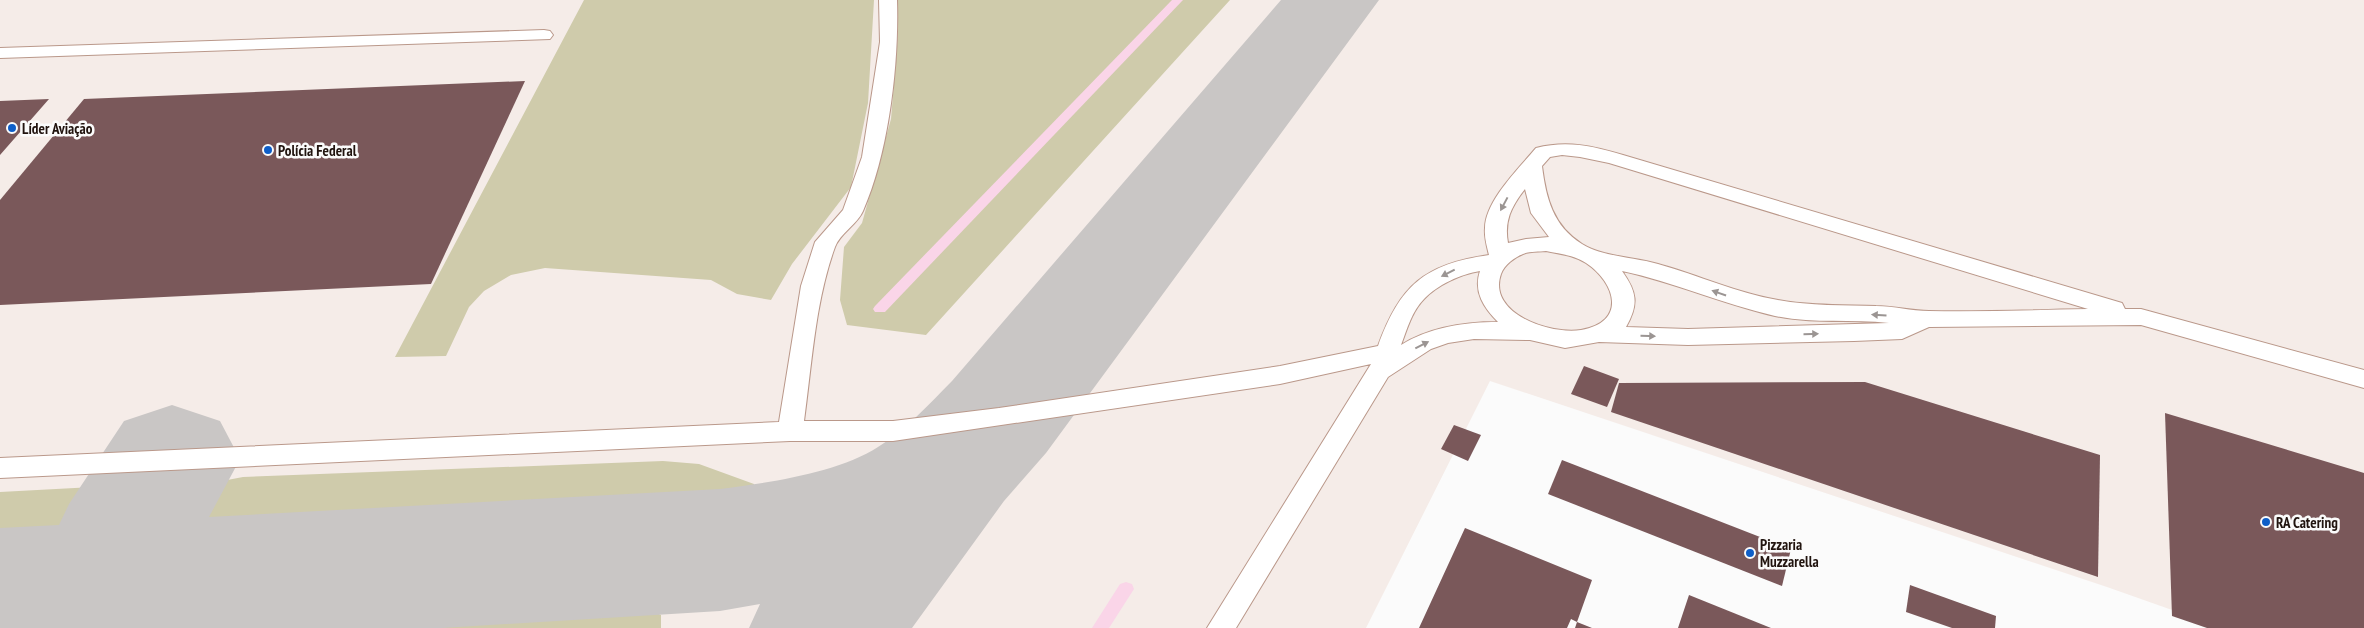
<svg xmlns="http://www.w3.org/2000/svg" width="2364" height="628" font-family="'PT Sans Narrow',sans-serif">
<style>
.built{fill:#f5ece8}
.green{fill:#cfcbab}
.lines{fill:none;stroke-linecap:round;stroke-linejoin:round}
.stream{fill:#fad5e8;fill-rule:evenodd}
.taxiway{fill:#c9c6c5;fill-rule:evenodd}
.building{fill:#7a585a}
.service-casing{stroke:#ba988a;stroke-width:2}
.service{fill:#fff;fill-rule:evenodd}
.oneway{fill:#9b9593}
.poi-dot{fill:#0e5ec8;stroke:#fbfbfb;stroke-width:2}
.labels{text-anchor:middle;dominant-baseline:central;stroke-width:5;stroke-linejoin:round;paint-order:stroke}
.poi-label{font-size:15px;font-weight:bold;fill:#21140f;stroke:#fbfbfb;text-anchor:start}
</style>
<rect width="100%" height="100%" fill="#fbfbfb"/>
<path class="built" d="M 0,0 L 2364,0 L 2364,628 L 2223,628 L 2107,587 L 1490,381 L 1366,628 L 0,628 Z"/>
<g class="green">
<path d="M 584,0 L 874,0 L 868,103 L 851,187 L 792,264 L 771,300 L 737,294 L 711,280 L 545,268 L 511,275 L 484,291 L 469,307 L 446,356 L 395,357 Z"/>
<path d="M 896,0 L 1230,0 L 926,335 L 847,325 L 840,300 L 844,247 L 862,223 L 891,119 L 898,34 Z"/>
<path d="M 663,461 L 699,464 L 754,484 L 758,501 L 751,520 L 201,557 L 182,546 L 180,525 L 200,493 L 222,481 L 243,477 Z"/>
<path d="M 112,486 L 103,517 L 70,540 L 30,559 L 0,560 L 0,492 Z"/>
<path d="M 642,607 L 661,615 L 661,628 L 278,628 Z"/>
</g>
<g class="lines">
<g class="stream">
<path d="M 1172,0 L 1183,0 L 885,312 L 875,312 L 873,309 L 875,306 Z"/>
<path d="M 1126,582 L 1132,584 L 1134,589 L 1109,628 L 1092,628 L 1120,584 Z"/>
</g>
<path class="taxiway" d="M 1281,0 L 1379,0 L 1046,453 L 1004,501 L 912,628 L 749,628 L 760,604 L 720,611 L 442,628 L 0,628 L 0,528 L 59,525 L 69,504 L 124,421 L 172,405 L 220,421 L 240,459 L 209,517 L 720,489 C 767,483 838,473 878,447 C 906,430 929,404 952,381 Z"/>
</g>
<g class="building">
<path d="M 525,81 L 431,284 L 0,305 L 0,200 L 84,99 Z"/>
<path d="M 49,99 L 0,155 L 0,101 Z"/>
<path d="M 1584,366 L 1619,379 L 1607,407 L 1571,394 Z"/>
<path d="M 1865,382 L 2100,455 L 2098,577 L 1611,412 L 1619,383 Z"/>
<path d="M 2165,413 L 2364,473 L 2364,628 L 2207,628 L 2172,616 Z"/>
<path d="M 1454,425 L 1481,435 L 1468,461 L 1441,449 Z"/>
<path d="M 1562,460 L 1791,549 L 1782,586 L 1548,494 Z"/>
<path d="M 1465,528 L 1592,580 L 1577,622 L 1592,628 L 1575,628 L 1577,622 L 1571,619 L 1567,628 L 1419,628 Z"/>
<path d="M 1910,585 L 1996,616 L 1995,628 L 1952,628 L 1906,612 Z"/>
<path d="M 1689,595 L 1771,628 L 1678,628 Z"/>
</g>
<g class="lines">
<defs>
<g id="service">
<path d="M 879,0 L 897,0 C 899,64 889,152 863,211 C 857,225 840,233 835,247 C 815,302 812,364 804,421 L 893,421 L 999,408 L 1280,366 L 1378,346 C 1400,286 1424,264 1489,255 C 1487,247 1484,237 1485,228 C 1485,201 1520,167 1536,148 C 1567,140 1593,146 1623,155 L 2122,303 L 2125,309 L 2141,309 L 2364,370 L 2364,388 L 2141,325 L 1929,327 L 1902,339 L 1854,341 L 1688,345 L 1599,342 L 1565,348 L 1530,340 L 1474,339 L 1448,343 L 1431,349 L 1388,377 L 1236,628 L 1207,628 L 1371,364 L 1280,384 L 893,441 L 790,441 L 0,478 L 0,458 L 779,422 L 801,286 L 815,242 L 843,210 L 862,157 L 880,42 ZM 1562,155 L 1580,157 L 1609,163 L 2088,309 C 2035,310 1982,312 1929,311 C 1911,311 1894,306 1876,306 C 1843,305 1811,306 1778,300 C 1737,293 1698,275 1658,264 C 1634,257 1603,257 1582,244 C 1553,226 1546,198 1542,166 L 1550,157 ZM 1525,189 L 1531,213 L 1549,237 L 1526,239 L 1508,243 C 1504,221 1511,207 1525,189 ZM 1546,251 C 1560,254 1574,255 1586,263 C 1616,283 1627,322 1581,330 C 1551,335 1487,314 1501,274 C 1504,265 1515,257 1523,254 C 1530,251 1539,252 1546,251 ZM 1480,271 C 1473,292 1484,308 1498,322 C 1465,322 1430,327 1401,345 C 1407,329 1412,311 1424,299 C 1437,285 1461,274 1480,271 ZM 1622,271 C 1674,282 1723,304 1775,316 C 1813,324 1851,319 1889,323 L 1688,329 L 1626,327 C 1639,304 1637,292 1622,271 Z"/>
<path d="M 544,30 L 550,31 L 553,35 L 550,39 L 0,58 L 0,48 Z"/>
</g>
</defs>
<use href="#service" class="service-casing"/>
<use href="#service" class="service"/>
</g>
<defs><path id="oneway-solid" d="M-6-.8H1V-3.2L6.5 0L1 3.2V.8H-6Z" transform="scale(1.25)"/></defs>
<g class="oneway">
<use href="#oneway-solid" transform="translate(1504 204) rotate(118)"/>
<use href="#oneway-solid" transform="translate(1448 273) rotate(153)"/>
<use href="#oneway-solid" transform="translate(1719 293) rotate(-161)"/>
<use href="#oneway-solid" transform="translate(1879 315) rotate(-177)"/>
<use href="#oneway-solid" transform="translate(1811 334) rotate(-1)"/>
<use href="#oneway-solid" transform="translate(1648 336) rotate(2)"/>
<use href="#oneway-solid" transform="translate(1422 345) rotate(-27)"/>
</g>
<g class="poi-dot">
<circle cx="12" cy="128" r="5"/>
<circle cx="268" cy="150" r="5"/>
<circle cx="2266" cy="522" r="5"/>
<circle cx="1750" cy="553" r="5"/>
</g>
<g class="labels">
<g class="poi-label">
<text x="22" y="128">Líder Aviação</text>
<text x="278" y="150">Polícia Federal</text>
<text x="2276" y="522">RA Catering</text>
<text x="1760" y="544">Pizzaria<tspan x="1760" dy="17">Muzzarella</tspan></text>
</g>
</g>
</svg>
